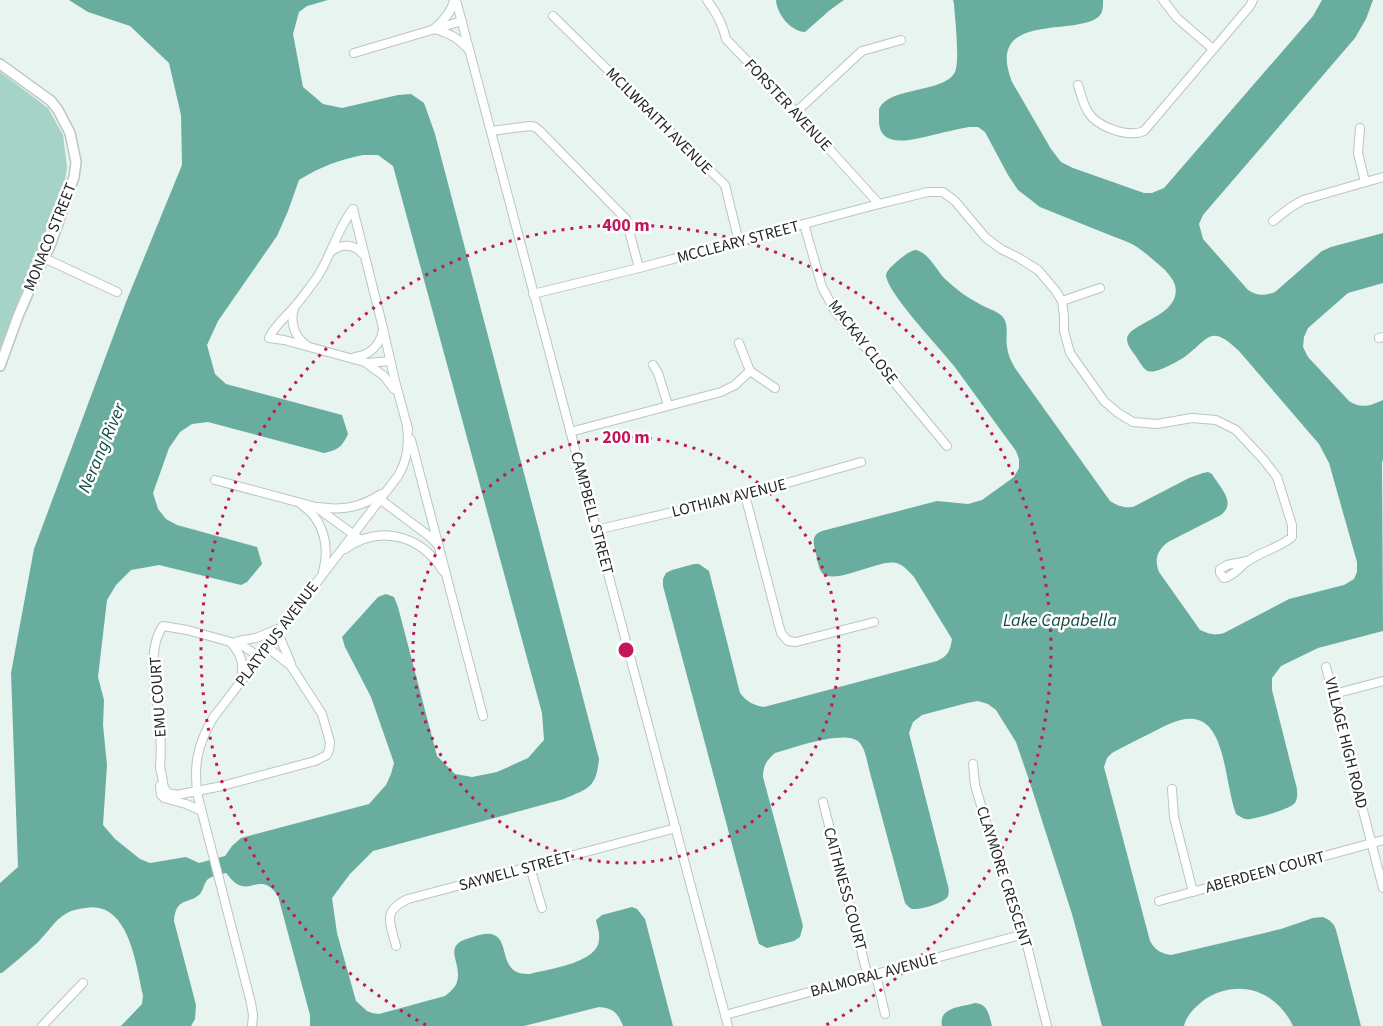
<svg xmlns="http://www.w3.org/2000/svg" width="1383" height="1026" font-family="'Source Sans 3',sans-serif">
<style>
.green{fill:#a5d3c7}
.water{fill:#68ad9d;fill-rule:evenodd}
.lines{fill:none;stroke-linecap:round;stroke-linejoin:round}
.minor-casing{stroke:#b9c6c2;stroke-width:10}
.tertiary-casing{stroke:#b9c6c2;stroke-width:12}
.minor{stroke:#fff;stroke-width:8}
.tertiary{stroke:#fff;stroke-width:9}
.ring{fill:none;stroke:#c2185b;stroke-width:3;stroke-dasharray:3 6}
.labels{text-anchor:middle;dominant-baseline:central;stroke-width:5;stroke-linejoin:round;paint-order:stroke}
.street-label{font-size:16px;fill:#232827;stroke:#fff}
.water-label{font-size:18px;font-style:italic;fill:#104c41;stroke:#fff}
.centre{fill:#c2185b;stroke:#fff;stroke-width:3}
.ring-label{font-size:18px;text-anchor:middle;font-weight:bold;fill:#c2185b;stroke:#fff;stroke-width:5;stroke-linejoin:round;paint-order:stroke}
</style>
<rect width="100%" height="100%" fill="#e7f4f0"/>
<path class="green" d="M 0,72 L 48,108 L 63,135 L 67,167 L 64,189 L 39,247 L 0,348 Z"/>
<g class="water">
<path d="M 69,0 L 342,0 L 328,0 L 307,6 L 299,12 L 293,34 L 303,87 L 323,104 L 342,108 L 398,95 L 411,94 L 424,103 L 435,134 L 599,759 C 596,788 589,788 564,799 L 373,851 L 350,874 L 332,898 L 337,933 L 356,1001 L 367,1011 L 372,1013 L 379,1014 L 445,996 C 450,992 455,988 457,982 C 463,961 439,945 473,937 C 478,935 486,933 491,934 C 512,938 496,976 530,974 C 548,969 599,963 599,939 C 600,933 597,926 596,920 L 602,915 L 632,907 L 637,909 L 645,919 L 673,1026 L 623,1026 C 618,1013 613,1008 599,1007 L 524,1026 L 310,1026 L 310,1015 L 278,896 C 262,872 252,893 237,884 C 233,882 229,876 226,873 C 220,874 212,876 207,880 C 204,884 203,890 200,894 C 189,905 176,896 174,921 L 196,1005 L 195,1019 L 191,1026 L 121,1026 L 142,1004 L 143,995 C 136,965 129,900 85,908 C 79,909 72,910 67,913 C 55,919 47,934 37,943 C 26,953 14,963 2,973 L 0,973 L 0,883 L 18,867 L 11,673 L 34,549 L 126,302 L 182,165 L 181,115 L 169,63 L 130,26 L 88,12 ZM 363,155 L 378,155 L 393,166 L 542,713 L 544,740 L 528,758 L 497,772 L 472,777 L 455,774 L 437,756 L 398,607 L 394,597 L 386,594 L 378,597 L 342,637 L 345,647 L 371,697 L 394,763 L 391,774 L 386,785 L 369,804 L 241,838 L 232,846 L 225,856 L 199,863 L 186,857 L 150,863 L 140,859 L 115,839 L 103,825 L 107,765 L 103,725 L 104,700 L 98,677 L 107,600 L 116,585 L 131,570 L 159,565 L 241,585 L 247,582 L 262,564 L 257,547 L 177,525 L 166,519 L 158,509 L 153,493 L 169,448 L 180,432 L 192,424 L 208,422 L 324,453 C 338,450 342,447 348,434 L 342,415 L 226,384 L 215,374 L 207,345 L 218,321 L 277,236 L 288,211 L 299,180 C 320,167 338,160 363,155 Z"/>
<path d="M 776,0 L 844,0 L 830,10 L 805,32 C 790,31 777,14 776,0 Z"/>
<path d="M 953,0 L 1103,0 C 1103,5 1103,10 1101,14 C 1095,22 1084,23 1075,25 C 1037,30 991,28 1012,82 L 1051,149 L 1061,162 L 1073,168 L 1144,193 L 1152,193 L 1164,188 L 1313,16 L 1322,0 L 1373,0 L 1366,19 L 1355,38 L 1203,215 L 1199,224 L 1203,239 L 1248,290 C 1258,296 1264,296 1275,292 L 1322,251 L 1331,247 L 1383,233 L 1383,283 L 1348,293 L 1308,328 L 1304,337 L 1303,347 L 1308,357 L 1349,401 C 1361,409 1370,406 1383,400 L 1383,460 L 1382,462 L 1383,631 L 1318,648 L 1281,666 L 1272,678 L 1272,690 L 1297,789 C 1297,793 1298,798 1295,803 C 1290,809 1259,818 1250,819 C 1244,820 1241,817 1236,814 C 1228,791 1227,765 1218,742 C 1203,705 1176,720 1149,734 C 1137,740 1124,746 1112,753 L 1107,758 L 1104,767 L 1150,941 C 1155,950 1160,953 1171,955 L 1281,929 L 1313,918 L 1323,917 L 1329,920 L 1334,925 L 1336,930 L 1361,1026 L 1293,1026 C 1277,992 1241,978 1207,998 C 1198,1004 1186,1015 1184,1026 L 1102,1026 L 1072,914 L 1029,780 L 1016,742 L 996,710 L 988,704 L 978,701 L 967,703 L 922,715 L 913,722 L 909,733 L 948,886 C 949,890 949,892 948,896 C 945,903 920,910 912,909 C 909,908 908,906 905,903 L 869,769 C 867,761 865,748 859,742 C 845,729 793,748 775,753 C 767,760 763,765 763,777 L 803,926 L 800,937 L 794,941 L 767,948 L 759,944 L 757,938 L 663,586 L 663,579 L 666,573 L 672,570 L 694,564 L 699,564 L 709,571 L 740,693 C 747,702 753,705 764,707 L 937,661 C 948,656 950,651 952,639 L 914,577 C 909,572 903,564 896,563 C 879,559 834,586 822,573 C 818,568 817,557 815,550 C 813,541 812,535 822,531 L 937,501 L 968,504 L 982,500 L 1014,477 L 1019,468 L 1019,459 L 1016,451 C 995,423 975,394 954,366 C 941,349 887,293 886,275 C 886,269 910,249 916,250 C 929,253 937,271 945,279 C 955,288 966,297 978,303 C 985,308 996,310 1002,316 C 1010,325 1005,337 1007,347 C 1008,355 1011,361 1015,368 L 1110,501 C 1118,506 1123,508 1133,507 L 1189,478 L 1203,473 L 1208,472 L 1212,474 C 1220,488 1237,502 1221,515 L 1168,542 C 1157,551 1154,559 1159,572 L 1200,630 C 1209,634 1215,636 1224,633 L 1289,599 L 1344,585 L 1354,579 L 1357,572 L 1357,562 L 1329,463 L 1319,444 L 1239,351 C 1209,322 1209,340 1183,358 C 1176,362 1167,367 1159,370 C 1155,371 1150,373 1146,370 C 1142,367 1138,359 1135,355 C 1132,351 1127,345 1127,339 C 1127,323 1183,316 1175,285 C 1173,279 1169,275 1165,270 C 1156,262 1147,254 1137,247 C 1129,242 1120,239 1112,236 C 1088,226 1064,217 1040,207 L 1018,190 L 1008,175 L 985,132 L 978,127 L 969,127 C 957,129 945,132 933,135 C 915,139 878,151 879,119 C 879,116 879,113 879,110 C 887,86 944,94 955,72 C 960,61 955,18 954,4 Z"/>
<path d="M 975,1003 C 988,1004 989,1015 992,1026 L 942,1026 C 938,1007 962,1007 975,1003 Z"/>
</g>
<g class="lines">
<defs>
<g id="minor">
<path d="M 454,0 C 452,12 443,21 434,29 C 451,34 457,37 469,50"/>
<path d="M 456,0 L 728,1026"/>
<path d="M 707,0 C 716,12 723,24 726,39 L 796,112 L 879,204"/>
<path d="M 1163,0 L 1177,18 L 1213,49"/>
<path d="M 553,16 L 725,185 L 739,242"/>
<path d="M 354,53 L 462,21"/>
<path d="M 1078,85 C 1081,94 1083,104 1088,112 C 1097,127 1128,138 1144,131 L 1250,6 L 1253,0"/>
<path d="M 796,112 L 862,51 L 901,40"/>
<path d="M 1360,128 L 1358,153 L 1365,182"/>
<path d="M 491,131 L 530,126 L 535,127 L 540,131 L 626,219 L 639,268"/>
<path d="M 353,209 L 382,324 L 395,381 L 408,429"/>
<path d="M 353,209 C 337,229 331,257 316,279 C 309,288 303,297 296,305 C 287,316 275,325 269,338 L 284,340 L 368,363 L 390,361"/>
<path d="M 1273,221 L 1291,207 L 1303,200 L 1383,177"/>
<path d="M 804,224 L 822,287 L 835,311 L 947,446"/>
<path d="M 332,251 C 342,243 354,244 363,254"/>
<path d="M 44,258 L 117,292"/>
<path d="M 533,294 L 639,268 L 879,204 L 928,192 L 943,192 L 955,201 L 986,238 L 1001,249 L 1019,258 L 1038,270 L 1055,290 L 1062,301 L 1064,316 L 1064,331 L 1070,353 L 1104,401 L 1118,413 L 1133,422 L 1157,424 L 1192,418 L 1216,420 L 1236,430 L 1263,459 L 1277,477 L 1292,525 L 1292,537 C 1278,549 1258,552 1244,564 C 1238,569 1233,576 1224,578 L 1220,573 L 1220,569 L 1227,565 L 1247,561"/>
<path d="M 1062,301 L 1100,288"/>
<path d="M 294,308 C 290,322 294,336 306,345"/>
<path d="M 1379,338 L 1383,337"/>
<path d="M 739,343 L 750,371 L 775,388"/>
<path d="M 355,357 C 370,355 380,345 383,330"/>
<path d="M 366,363 L 384,376 L 394,389"/>
<path d="M 653,365 L 658,373 L 668,405"/>
<path d="M 570,432 L 721,392 L 735,385 L 750,371"/>
<path d="M 411,440 L 483,716"/>
<path d="M 215,480 L 316,507 L 361,540"/>
<path d="M 745,495 L 781,633 L 788,641 L 796,642 L 874,622"/>
<path d="M 377,497 L 429,536 L 437,544"/>
<path d="M 302,505 C 324,520 330,547 323,572"/>
<path d="M 319,507 C 343,511 361,507 381,494"/>
<path d="M 596,530 L 745,495 L 861,462"/>
<path d="M 345,549 C 380,524 421,535 443,571"/>
<path d="M 278,633 L 291,664"/>
<path d="M 238,641 L 256,638 L 280,628"/>
<path d="M 231,643 C 242,654 245,666 240,681"/>
<path d="M 1326,667 L 1383,888"/>
<path d="M 1334,694 L 1383,681"/>
<path d="M 973,764 L 975,785 L 996,856 L 1020,917 L 1047,1026"/>
<path d="M 160,766 L 164,788 L 168,793 L 177,795 L 222,786 L 315,761 L 327,755 L 329,750 L 330,742 L 322,714 L 291,666 L 267,647"/>
<path d="M 160,768 C 161,754 161,740 160,726 C 157,698 145,651 163,626 L 187,630 L 242,645 L 259,657"/>
<path d="M 160,786 L 161,795 L 164,798 L 186,804 L 200,810"/>
<path d="M 1172,789 L 1174,817 L 1193,892"/>
<path d="M 823,802 L 868,977"/>
<path d="M 530,867 L 542,908"/>
<path d="M 1159,901 L 1383,840"/>
<path d="M 396,946 C 390,922 382,911 408,899 L 676,828"/>
<path d="M 876,975 L 885,1014"/>
<path d="M 725,1015 L 1024,934"/>
<path d="M 42,1026 L 83,983"/>
<path d="M 252,1026 L 253,1015 L 251,1003 L 198,797 C 193,767 197,745 213,718 L 398,476 C 408,459 409,444 407,425"/>
</g>
<path id="tertiary" d="M 0,64 L 51,101 L 58,110 L 70,133 L 76,162 L 74,177 L 50,246 L 38,270 L 18,316 L 0,366"/>
</defs>
<use href="#minor" class="minor-casing"/>
<use href="#tertiary" class="tertiary-casing"/>
<use href="#minor" class="minor"/>
<use href="#tertiary" class="tertiary"/>
</g>
<g class="ring">
<circle cx="626" cy="650" r="213"/>
<path d="M426 1025A425 425 0 1 1 826 1025"/>
</g>
<g class="labels">
<g class="street-label">
<text transform="translate(788 105) rotate(47)">FORSTER AVENUE</text>
<text transform="translate(659 121) rotate(45)">MCILWRAITH AVENUE</text>
<text transform="translate(50 237) rotate(-68)">MONACO STREET</text>
<text transform="translate(738 242) rotate(-15)">MCCLEARY STREET</text>
<text transform="translate(863 342) rotate(52)">MACKAY CLOSE</text>
<text transform="translate(729 498) rotate(-14)">LOTHIAN AVENUE</text>
<text transform="translate(592 513) rotate(75)">CAMPBELL STREET</text>
<text transform="translate(277 634) rotate(-53)">PLATYPUS AVENUE</text>
<text transform="translate(158 697) rotate(-94)">EMU COURT</text>
<text transform="translate(1346 743) rotate(76)">VILLAGE HIGH ROAD</text>
<text transform="translate(515 871) rotate(-15)">SAYWELL STREET</text>
<text transform="translate(1265 872) rotate(-15)">ABERDEEN COURT</text>
<text transform="translate(1004 877) rotate(72)">CLAYMORE CRESCENT</text>
<text transform="translate(845 889) rotate(75)">CAITHNESS COURT</text>
<text transform="translate(874 975) rotate(-15)">BALMORAL AVENUE</text>
</g>
<g class="water-label">
<text transform="translate(102 448) rotate(-67)">Nerang River</text>
<text x="1060" y="620">Lake Capabella</text>
</g>
</g>
<circle cx="626" cy="650" r="9" class="centre"/>
<g class="ring-label">
<text x="626" y="231">400 m</text>
<text x="626" y="443">200 m</text>
</g>
</svg>
